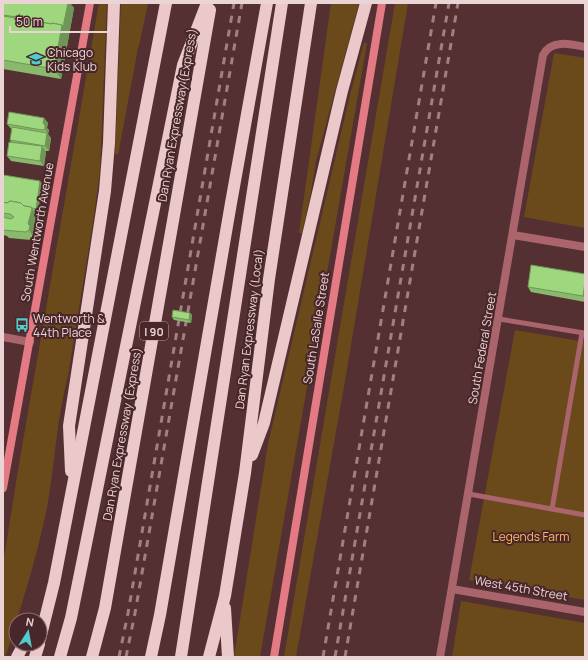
<svg xmlns="http://www.w3.org/2000/svg" width="588" height="660" font-family="Manrope,sans-serif">
<style>
.green{fill:#6a4a1a}
.lines{fill:none;stroke-linecap:round;stroke-linejoin:round}
.lane{stroke:#a9656b;stroke-width:5}
.street{stroke:#a9656b;stroke-width:8}
.secondary{stroke:#e47a84;stroke-width:8}
.highway{stroke:#ebc8ca;stroke-width:12}
.rail{stroke:#9e8183;stroke-width:3;stroke-dasharray:7 7;stroke-linecap:butt}
.wall{fill:#88b96c}
.shaded-wall{fill:#6f9658}
.building{fill:#9ed77d;stroke:#6f9658}
.labels{text-anchor:middle;dominant-baseline:central;stroke-width:4;stroke-linejoin:round;paint-order:stroke}
.shield{fill:#482629;stroke:#baa0a1;stroke-width:1}
.shield-label{font-size:11px;font-weight:bold;fill:#ebd4d5}
.poi-label{font-size:12px;fill:#ebd4d5;stroke:#482629;text-anchor:start}
.street-label{font-size:12px;fill:#ebd4d5;stroke:#482629}
.park-label{font-size:12px;fill:#fbbc5f;stroke:#482629}
</style>
<rect width="100%" height="100%" fill="#543033"/>
<g class="green">
<path d="M 99,3 L 107,3 L 100,170 L 94,216 L 68,376 C 57,417 55,460 48,502 C 39,551 23,599 9,646 L 5,657 L 3,657 L 3,564 L 18,470 Z"/>
<path d="M 121,3 L 148,3 L 140,41 L 138,48 L 118,155 L 115,154 Z"/>
<path d="M 331,3 L 359,3 L 316,161 L 310,197 L 302,233 L 299,233 Z"/>
<path d="M 395,3 L 408,3 L 345,381 L 296,657 L 284,657 Z"/>
<path d="M 364,43 L 367,43 L 260,657 L 234,657 L 268,444 L 350,95 Z"/>
<path d="M 554,53 L 585,58 L 585,228 L 524,217 Z"/>
<path d="M 515,330 L 585,342 L 585,600 L 469,580 Z"/>
<path d="M 461,601 L 585,623 L 585,657 L 452,657 Z"/>
</g>
<g class="lines">
<g class="lane">
<path d="M 499,319 L 584,333"/>
<path d="M 469,494 L 585,515"/>
<path d="M 552,509 L 582,333"/>
</g>
<g class="street">
<path d="M 513,235 L 585,247"/>
<path d="M 3,337 L 30,342"/>
<path d="M 452,589 L 585,612"/>
<path d="M 440,657 L 543,55 C 551,39 571,44 585,47"/>
</g>
<g class="secondary">
<path d="M 3,488 L 90,3"/>
<path d="M 274,657 L 382,3"/>
</g>
<g class="highway">
<path d="M 252,455 L 264,423 L 342,91 L 366,3"/>
<path d="M 71,471 L 69,426 L 105,191 L 109,143 L 114,3"/>
<path d="M 225,608 L 228,657"/>
<path d="M 40,639 L 54,583 L 166,3"/>
<path d="M 17,657 L 24,644"/>
<path d="M 35,657 L 39,644"/>
<path d="M 60,657 L 71,618 L 183,65 L 207,3"/>
<path d="M 92,657 L 105,608 L 210,10"/>
<path d="M 151,657 L 160,615 L 231,203 L 267,3"/>
<path d="M 181,657 L 282,3"/>
<path d="M 209,657 L 225,596 L 245,473 L 269,279 L 311,3"/>
</g>
<g class="rail">
<path d="M 119,657 L 128,613 L 234,3"/>
<path d="M 126,657 L 135,613 L 242,3"/>
<path d="M 323,657 L 436,3"/>
<path d="M 335,657 L 449,3"/>
<path d="M 345,657 L 458,3"/>
</g>
</g>
<g class="wall">
<path d="M 3,3 L 70,3 L 74,8 L 61,79 L 3,69 Z"/>
<path d="M 44,118 L 48,123 L 47,128 L 49,130 L 48,134 L 51,138 L 49,151 L 45,151 L 46,152 L 44,166 L 11,161 L 7,156 L 11,142 L 10,140 L 12,130 L 7,124 Z"/>
<path d="M 3,175 L 42,184 L 38,212 L 34,211 L 38,217 L 34,231 L 35,234 L 34,238 L 31,240 L 9,238 L 7,236 L 3,235 Z"/>
<path d="M 585,274 L 585,302 L 531,292 L 528,287 Z"/>
<path d="M 190,313 L 192,315 L 191,323 L 174,320 L 172,317 Z"/>
</g>
<g class="shaded-wall">
<path d="M 68,3 L 70,3 L 74,8 L 61,79 L 54,69 L 62,25 Z"/>
<path d="M 44,118 L 48,123 L 47,128 L 49,130 L 48,134 L 45,129 L 43,123 Z"/>
<path d="M 47,133 L 51,138 L 49,151 L 45,146 Z"/>
<path d="M 42,146 L 46,152 L 44,166 L 40,161 Z"/>
<path d="M 40,181 L 42,184 L 38,212 L 36,209 Z"/>
<path d="M 32,209 L 38,217 L 34,231 L 35,234 L 34,238 L 29,230 L 28,224 Z"/>
<path d="M 585,282 L 585,300 L 583,296 Z"/>
<path d="M 190,313 L 192,315 L 191,323 L 189,320 Z"/>
</g>
<g class="building">
<path d="M 3,3 L 68,3 L 63,27 L 62,25 L 52,23 L 52,24 L 34,21 L 30,19 L 3,15 Z"/>
<path d="M 3,16 L 52,24 L 52,23 L 62,25 L 54,69 L 3,60 Z"/>
<path d="M 9,112 L 44,118 L 43,123 L 45,125 L 45,129 L 42,130 L 7,124 Z"/>
<path d="M 12,127 L 47,133 L 45,146 L 10,140 Z"/>
<path d="M 9,142 L 42,146 L 40,161 L 7,156 Z"/>
<path d="M 3,175 L 40,181 L 36,209 L 32,208 L 31,207 L 24,206 L 21,203 L 10,201 L 7,203 L 3,202 Z"/>
<path d="M 10,201 L 21,203 L 24,206 L 31,207 L 32,209 L 28,224 L 30,226 L 29,230 L 26,232 L 3,230 L 3,217 L 11,219 L 14,217 L 10,214 L 3,213 L 3,202 L 7,203 Z"/>
<path d="M 531,265 L 585,274 L 585,282 L 583,296 L 528,287 Z"/>
<path d="M 173,310 L 190,313 L 189,320 L 172,317 Z"/>
</g>
<defs>
<symbol id="school-bare" viewBox="-9 -9 18 18"><path d="M0-5L7-2L0 1L-7-2ZM-4 1L0 2.5L4 1V4Q0 6-4 4Z" fill="#52cdcd" stroke="#482629" stroke-width="2.5" paint-order="stroke"/></symbol>
<symbol id="bus-bare" viewBox="-9 -9 18 18"><path d="M-5-6H5V4H4V6H2V4H-2V6H-4V4H-5ZM-3.5-4V0h7V-4ZM-3.5 1.2v1.5H-2V1.2ZM2 1.2v1.5H3.5V1.2Z" fill="#52cdcd" stroke="#482629" stroke-width="2.5" paint-order="stroke"/></symbol>
</defs>
<g fill-rule="evenodd">
<use href="#school-bare" x="26" y="49" width="20" height="20"/>
<use href="#bus-bare" x="12" y="315" width="20" height="20"/>
</g>
<g class="labels">
<rect class="shield" x="140" y="322" width="28" height="18" rx="3"/>
<g class="shield-label">
<text x="154" y="331">I 90</text>
</g>
<g class="poi-label">
<text x="47" y="52">Chicago<tspan x="47" dy="14">Kids Klub</tspan></text>
<text x="33" y="318">Wentworth &amp;<tspan x="33" dy="14">44th Place</tspan></text>
</g>
<g class="street-label">
<text transform="translate(177 115) rotate(-80)">Dan Ryan Expressway (Express)</text>
<text transform="translate(37 232) rotate(-80)">South Wentworth Avenue</text>
<text transform="translate(316 328) rotate(-81)">South LaSalle Street</text>
<text transform="translate(249 329) rotate(-83)">Dan Ryan Expressway (Local)</text>
<text transform="translate(482 348) rotate(-80)">South Federal Street</text>
<text transform="translate(122 434) rotate(-80)">Dan Ryan Expressway (Express)</text>
<text transform="translate(521 588) rotate(10)">West 45th Street</text>
</g>
<g class="park-label">
<text x="531" y="536">Legends Farm</text>
</g>
</g>
<rect width="588" height="660" fill="none" stroke="#ebd4d5" stroke-width="8"/>
<g transform="translate(28 632) rotate(11)"><circle r="19" fill="#482629" stroke="#896c6e"/>
<path d="M0-3L7 15L0 10L-7 15Z" fill="#52cdcd"/>
<text y="-6" font-size="11" font-weight="bold" text-anchor="middle" fill="#ebd4d5">N</text>
</g>
<path d="M10 26v6h99v-6" fill="none" stroke="#ebd4d5" stroke-width="2"/>
<text x="16" y="26" font-size="12" fill="#ebd4d5" stroke="#482629" stroke-width="3" paint-order="stroke">50 m</text>
</svg>
